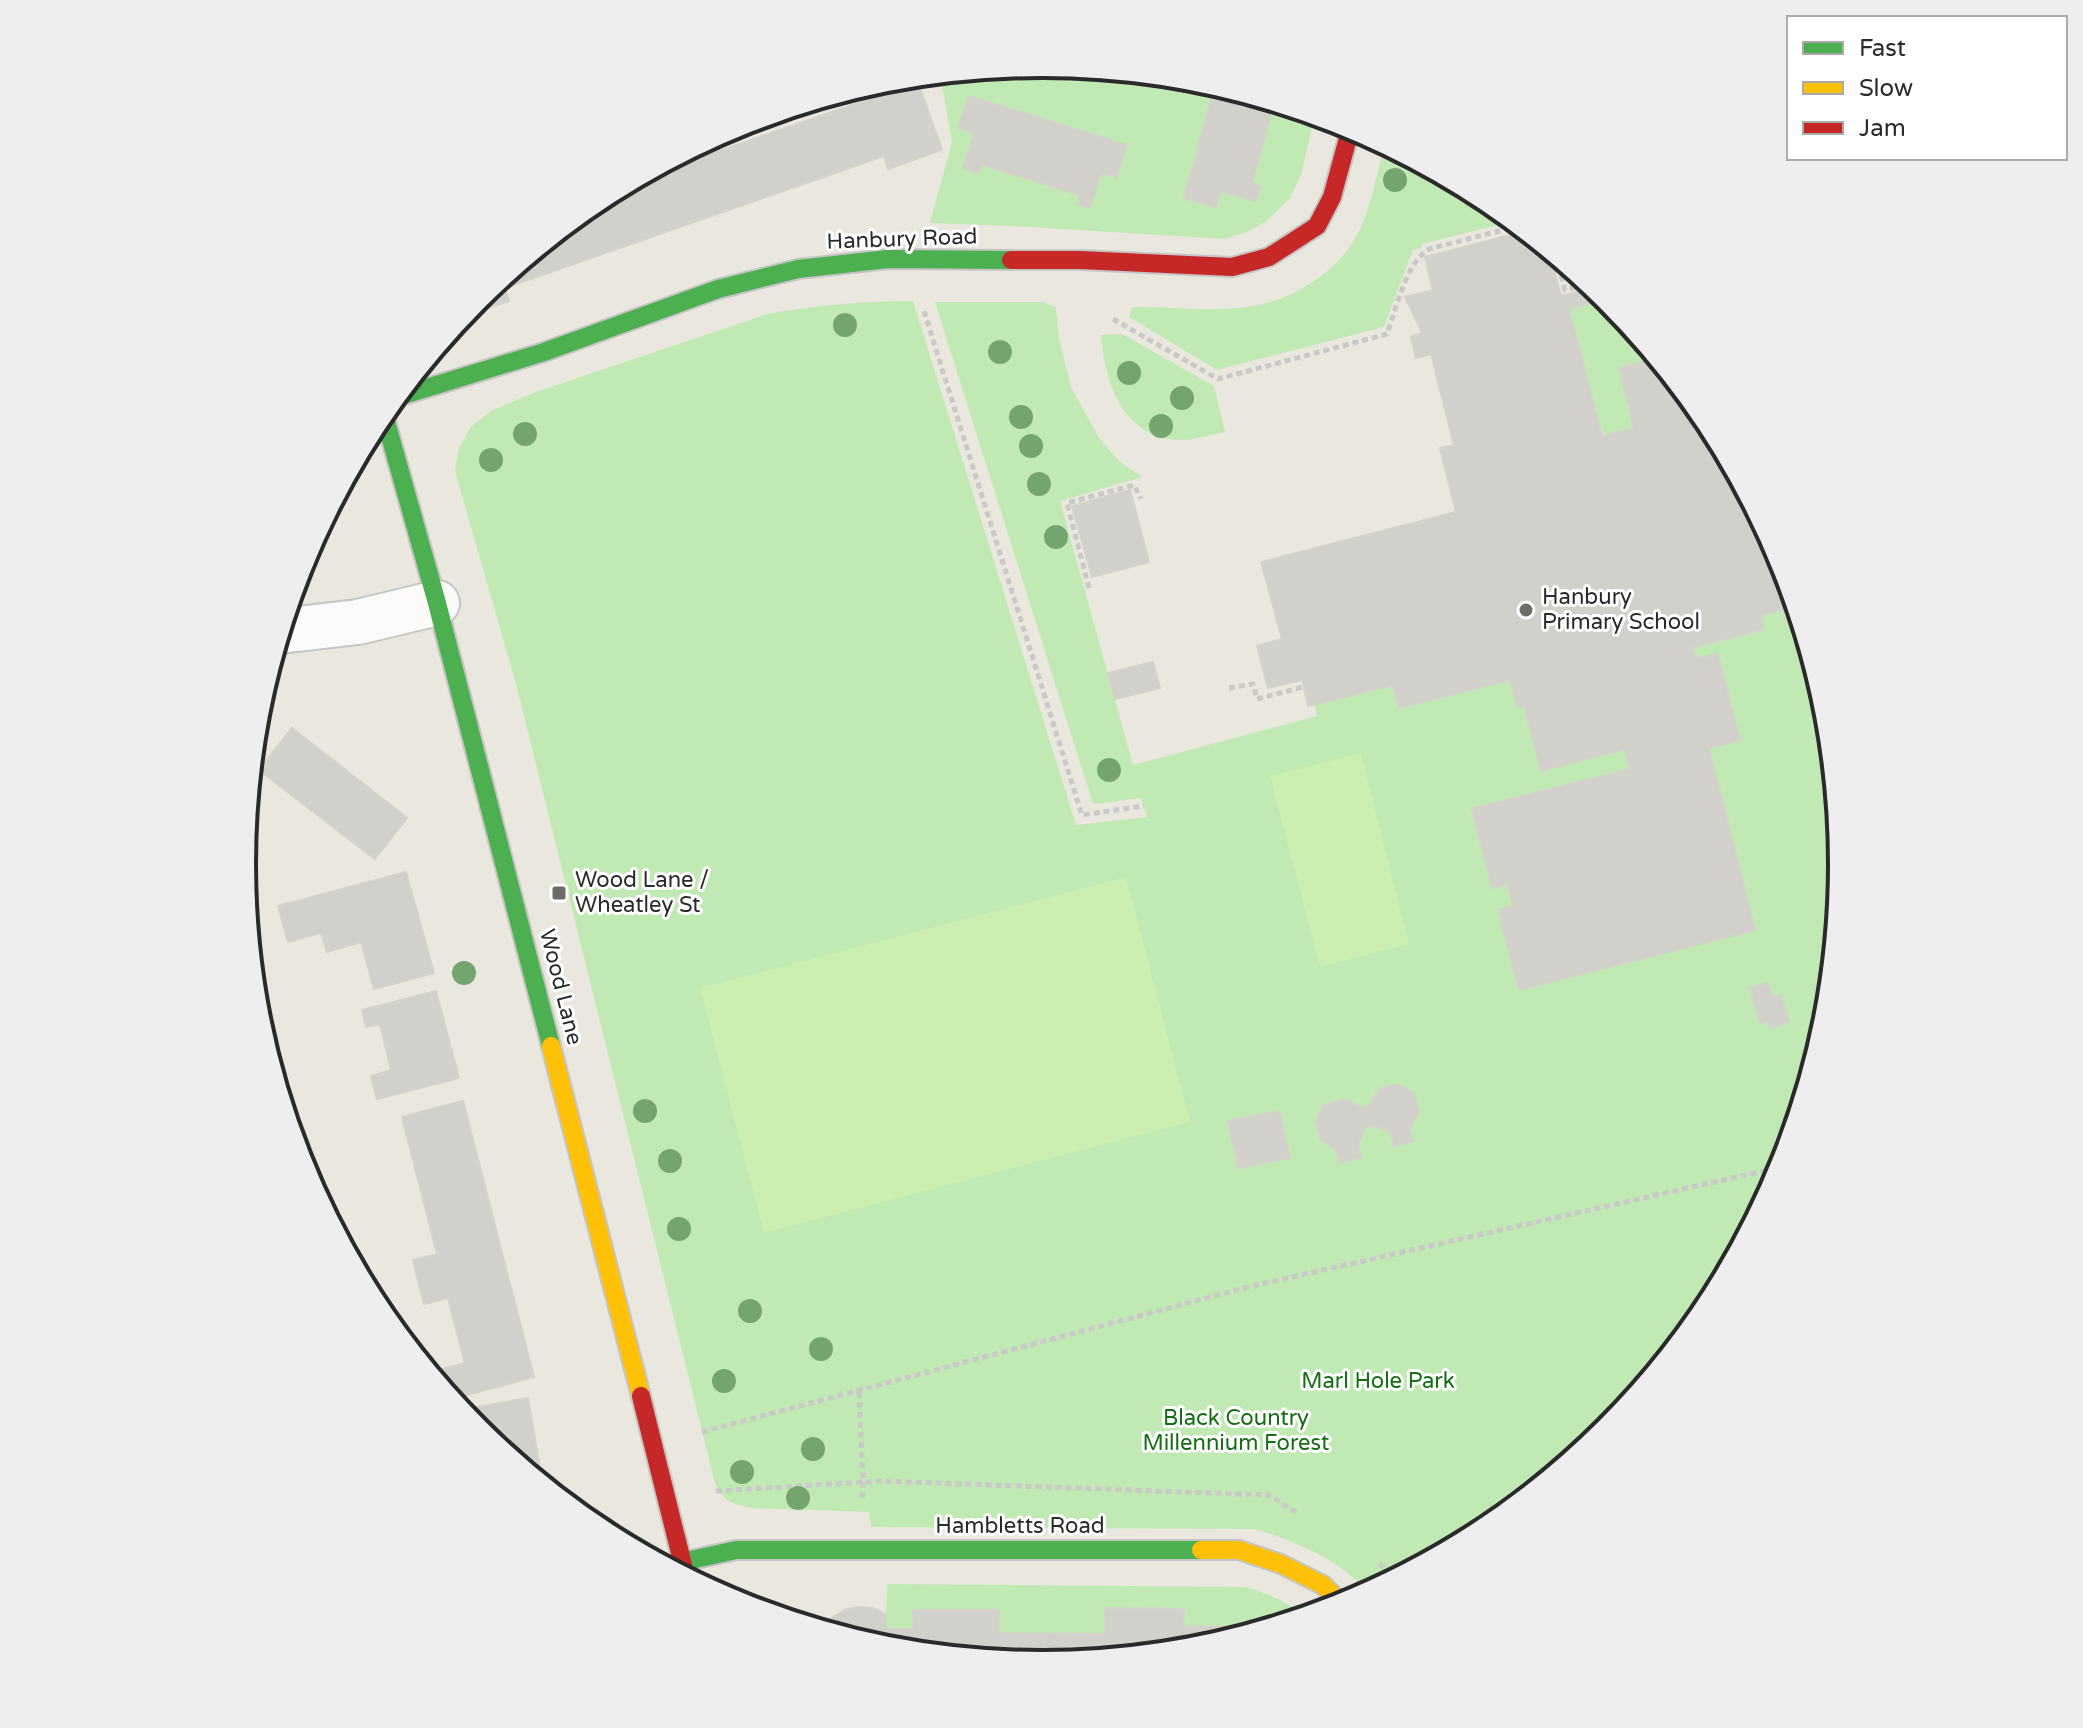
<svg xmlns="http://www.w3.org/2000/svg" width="2083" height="1728" font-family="'Varela Round',sans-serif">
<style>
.green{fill:#c0e9b3;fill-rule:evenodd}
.pitch{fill:#cceeb0}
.building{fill:#d2d0ca;stroke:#d4d2cb;stroke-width:2}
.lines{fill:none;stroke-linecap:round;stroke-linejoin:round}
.street-casing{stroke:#c6c5c5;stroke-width:48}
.fast-casing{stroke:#c6c5c5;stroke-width:22}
.slow-casing{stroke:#c6c5c5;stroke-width:22}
.jam-casing{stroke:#c6c5c5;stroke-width:22}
.path{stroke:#cac9c8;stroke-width:5;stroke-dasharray:6 4;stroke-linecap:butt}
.street{stroke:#fcfbfa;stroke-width:44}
.fast{stroke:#4caf50;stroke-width:18}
.slow{stroke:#ffc107;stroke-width:18}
.jam{stroke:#c62828;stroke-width:18}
.tree{fill:#74a56e}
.poi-dot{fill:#6d6c69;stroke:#fff;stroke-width:3}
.labels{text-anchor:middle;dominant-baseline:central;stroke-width:6;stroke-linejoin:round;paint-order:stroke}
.street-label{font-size:22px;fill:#2a2a2a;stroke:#fff}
.poi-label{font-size:22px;fill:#2a2a2a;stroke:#fff;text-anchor:start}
.park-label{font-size:22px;fill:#146f12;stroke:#fff}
.rim{fill:none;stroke:#2a2a2a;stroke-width:4}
</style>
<rect width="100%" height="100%" fill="#eae7de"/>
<g class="green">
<path d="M 1042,64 L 1198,79 L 1215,85 L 1184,198 L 1216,207 L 1220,191 L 1256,200 L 1260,186 L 1252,183 L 1274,102 L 1315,115 L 1301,175 L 1290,198 L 1268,220 L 1249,231 L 1225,239 L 1010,226 L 930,223 L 952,142 L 940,74 ZM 969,96 L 1126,145 L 1101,173 L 1089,208 L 1078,204 L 1080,195 L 981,164 L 978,172 L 974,133 L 958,128 Z"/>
<path d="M 1385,145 L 1486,199 L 1513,221 L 1422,244 L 1422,248 L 1413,250 L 1384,327 L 1217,370 L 1129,317 L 1132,307 C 1167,307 1202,311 1237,308 C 1283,305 1331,279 1355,239 C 1371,211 1376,175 1385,145 Z"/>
<path d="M 1606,298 L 1656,358 L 1619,368 L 1634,428 L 1602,436 L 1569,309 L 1606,299 Z"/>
<path d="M 913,301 L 1076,825 L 1147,817 L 1141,798 L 1093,804 L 935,302 L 1043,302 L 1056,308 L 1059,339 L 1071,387 L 1099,438 L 1119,461 L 1142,477 L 1060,501 L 1133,765 L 1317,716 L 1315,705 L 1393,685 L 1400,708 L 1510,680 L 1517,707 L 1524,705 L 1542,771 L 1625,749 L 1630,769 L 1472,809 L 1492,887 L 1507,884 L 1513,906 L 1498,910 L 1519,990 L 1755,930 L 1709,748 L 1740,739 L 1718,654 L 1697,659 L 1693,647 L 1764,629 L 1761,615 L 1783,609 L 1787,622 L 1799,619 L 1826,708 L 1841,864 L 1826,1021 L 1780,1171 L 1706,1309 L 1607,1430 L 1486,1529 L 1367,1593 C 1343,1560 1292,1540 1255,1529 L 871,1527 L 869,1512 L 752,1508 C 732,1504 725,1502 715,1483 L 516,684 L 455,471 L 459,448 L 471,427 L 491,411 L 533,393 L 768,314 C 816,305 864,301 913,301 ZM 1397,1084 L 1414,1093 L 1419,1112 L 1410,1128 L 1412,1141 L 1395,1146 L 1391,1133 L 1375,1125 L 1366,1127 L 1358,1143 L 1361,1157 L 1340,1163 L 1335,1149 L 1321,1140 L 1315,1122 L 1369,1106 L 1379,1089 ZM 1280,1111 L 1290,1157 L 1238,1168 L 1229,1122 Z"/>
<path d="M 1122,334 L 1214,386 L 1225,432 C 1211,435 1195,440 1181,440 C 1123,439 1105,383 1101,335 Z"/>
<path d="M 887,1584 L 1245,1587 C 1268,1593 1286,1602 1306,1616 L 1267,1628 L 1183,1626 L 1184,1610 L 1105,1608 L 1105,1634 L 999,1633 L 999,1610 L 914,1610 L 913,1629 L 886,1629 Z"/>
</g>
<g class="pitch">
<path d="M 1361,753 L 1409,944 L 1320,967 L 1270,776 Z"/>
<path d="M 1126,877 L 1190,1122 L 764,1233 L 700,988 Z"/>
</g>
<g class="building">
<path d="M 918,82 L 942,150 L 888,169 L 884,156 L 505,288 L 509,301 L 460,318 L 476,298 L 597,199 L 618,188 L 681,166 L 677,156 L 692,148 L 696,159 Z"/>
<path d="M 1215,85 L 1274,102 L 1252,183 L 1260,186 L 1256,201 L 1220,191 L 1216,207 L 1184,198 Z"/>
<path d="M 969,96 L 1127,145 L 1117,177 L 1101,173 L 1090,208 L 1078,204 L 1080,195 L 981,164 L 979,173 L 963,168 L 974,133 L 958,128 Z"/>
<path d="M 1526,231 L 1549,251 L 1561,296 L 1594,288 L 1606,298 L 1607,299 L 1569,309 L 1602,436 L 1634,428 L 1619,368 L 1656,358 L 1707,420 L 1781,558 L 1799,619 L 1787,622 L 1783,609 L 1761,615 L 1764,629 L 1693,647 L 1697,659 L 1718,654 L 1740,740 L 1709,748 L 1755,930 L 1519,990 L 1498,910 L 1513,906 L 1507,884 L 1492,888 L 1472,809 L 1630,769 L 1625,749 L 1541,771 L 1524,705 L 1517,707 L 1510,680 L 1399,708 L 1393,685 L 1308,706 L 1302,680 L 1268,688 L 1257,646 L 1282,639 L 1261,562 L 1456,512 L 1440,448 L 1454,445 L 1431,354 L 1416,358 L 1411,337 L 1422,333 L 1405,297 L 1433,290 L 1425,257 Z"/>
<path d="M 1130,490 L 1149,562 L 1092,577 L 1072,506 Z"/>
<path d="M 1153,662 L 1160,688 L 1115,699 L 1108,673 Z"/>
<path d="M 292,728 L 407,818 L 375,859 L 259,770 Z"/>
<path d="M 406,872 L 434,973 L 374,989 L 361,942 L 327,952 L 321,933 L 288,942 L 278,906 Z"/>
<path d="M 1768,983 L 1772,997 L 1781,994 L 1789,1022 L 1770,1028 L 1768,1021 L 1760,1023 L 1750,988 Z"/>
<path d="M 436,991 L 459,1078 L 377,1099 L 371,1076 L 391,1070 L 380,1024 L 366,1027 L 362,1010 Z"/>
<path d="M 1397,1084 L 1414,1093 L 1419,1112 L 1410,1128 L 1413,1141 L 1394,1146 L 1391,1133 L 1375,1125 L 1366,1127 L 1358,1143 L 1361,1157 L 1340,1163 L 1335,1149 L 1321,1140 L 1315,1122 L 1324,1105 L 1346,1099 L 1361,1108 L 1369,1106 L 1379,1089 Z"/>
<path d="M 463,1101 L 534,1377 L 451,1399 L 443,1369 L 465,1363 L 448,1298 L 424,1304 L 413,1260 L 437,1254 L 402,1117 Z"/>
<path d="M 1280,1111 L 1290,1158 L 1238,1168 L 1228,1121 Z"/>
<path d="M 528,1398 L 543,1485 L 475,1429 L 460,1410 Z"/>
<path d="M 858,1607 L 873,1608 L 886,1614 L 886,1629 L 913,1629 L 913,1610 L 999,1610 L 999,1633 L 1105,1634 L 1105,1608 L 1184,1609 L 1183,1626 L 1267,1628 L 1197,1649 L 1041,1664 L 885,1649 L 824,1630 L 832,1618 L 845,1610 Z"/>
</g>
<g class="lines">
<defs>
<path id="street" d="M 280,631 L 358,622 L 437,603"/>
<g id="fast">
<path d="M 394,398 L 544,352 L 718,289 L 798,269 L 888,259 L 1011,260"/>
<path d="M 383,411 L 437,603 L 551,1046"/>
<path d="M 682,1562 L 736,1550 L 1201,1550"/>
</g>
<g id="slow">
<path d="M 551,1046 L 641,1396"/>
<path d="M 1201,1550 L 1239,1550 L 1281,1564 L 1323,1585 L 1343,1605"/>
</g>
<g id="jam">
<path d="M 1011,260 L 1080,260 L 1232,267 L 1269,257 L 1317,226 L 1332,197 L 1351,127"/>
<path d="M 641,1396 L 686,1577"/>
</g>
</defs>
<use href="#street" class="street-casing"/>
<use href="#fast" class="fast-casing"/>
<use href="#slow" class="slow-casing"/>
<use href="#jam" class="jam-casing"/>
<g class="path">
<path d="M 1556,256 L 1565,290 L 1589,284"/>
<path d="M 924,311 L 1082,815 L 1144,806"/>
<path d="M 1113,319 L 1218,379 L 1387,334 C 1396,309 1406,263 1429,249 L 1519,226"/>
<path d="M 1089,588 L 1067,503 L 1134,485 L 1141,499"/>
<path d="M 1229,688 L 1253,684 L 1257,699 L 1303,687"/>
<path d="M 859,1392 L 863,1481 L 862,1499"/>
<path d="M 702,1432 L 1252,1286 L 1781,1167"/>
<path d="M 716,1491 L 880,1481 L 1269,1495 L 1296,1512"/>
<path d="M 1379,1564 L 1399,1576"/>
</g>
<use href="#street" class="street"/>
<use href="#fast" class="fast"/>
<use href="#slow" class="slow"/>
<use href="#jam" class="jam"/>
</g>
<g class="tree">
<circle cx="1395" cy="180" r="12"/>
<circle cx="845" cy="325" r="12"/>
<circle cx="1000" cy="352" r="12"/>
<circle cx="1129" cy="373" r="12"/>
<circle cx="1182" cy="398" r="12"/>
<circle cx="1021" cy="417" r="12"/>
<circle cx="1161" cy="426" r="12"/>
<circle cx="525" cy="434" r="12"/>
<circle cx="1031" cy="446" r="12"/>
<circle cx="491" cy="460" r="12"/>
<circle cx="1039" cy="484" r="12"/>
<circle cx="1056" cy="537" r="12"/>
<circle cx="1109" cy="770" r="12"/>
<circle cx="464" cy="973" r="12"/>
<circle cx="645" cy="1111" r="12"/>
<circle cx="670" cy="1161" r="12"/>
<circle cx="679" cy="1229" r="12"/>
<circle cx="750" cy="1311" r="12"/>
<circle cx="821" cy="1349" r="12"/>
<circle cx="724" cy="1381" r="12"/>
<circle cx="813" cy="1449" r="12"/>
<circle cx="742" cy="1472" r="12"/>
<circle cx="798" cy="1498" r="12"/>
</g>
<g class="poi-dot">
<circle cx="1526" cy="610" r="8"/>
<rect x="551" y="885" width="16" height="16" rx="4"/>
</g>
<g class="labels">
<g class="street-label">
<text transform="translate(902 239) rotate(-2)">Hanbury Road</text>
<text transform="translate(561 987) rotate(76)">Wood Lane</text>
<text x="1020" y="1526">Hambletts Road</text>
</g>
<g class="poi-label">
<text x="1542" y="597">Hanbury<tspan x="1542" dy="25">Primary School</tspan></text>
<text x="575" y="880">Wood Lane /<tspan x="575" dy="25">Wheatley St</tspan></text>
</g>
<g class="park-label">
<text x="1378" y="1381">Marl Hole Park</text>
<text x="1236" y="1418">Black Country<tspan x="1236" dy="25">Millennium Forest</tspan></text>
</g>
</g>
<path d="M0 0H2083V1728H0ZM256 864a786 786 0 1 1 1572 0a786 786 0 1 1-1572 0Z" fill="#eee" fill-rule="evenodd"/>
<path class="rim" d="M256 864a786 786 0 1 1 1572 0a786 786 0 1 1-1572 0Z"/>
<rect x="1787" y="16" width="280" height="144" fill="#ffffff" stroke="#aaaaaa" stroke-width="2"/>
<rect x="1803" y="42" width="40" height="12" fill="#4caf50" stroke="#aaaaaa" stroke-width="2"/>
<text x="1859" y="56" font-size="24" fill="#2a2a2a">Fast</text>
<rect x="1803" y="82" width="40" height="12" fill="#ffc107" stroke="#aaaaaa" stroke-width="2"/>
<text x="1859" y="96" font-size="24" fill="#2a2a2a">Slow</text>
<rect x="1803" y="122" width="40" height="12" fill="#c62828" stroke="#aaaaaa" stroke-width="2"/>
<text x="1859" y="136" font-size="24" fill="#2a2a2a">Jam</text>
</svg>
